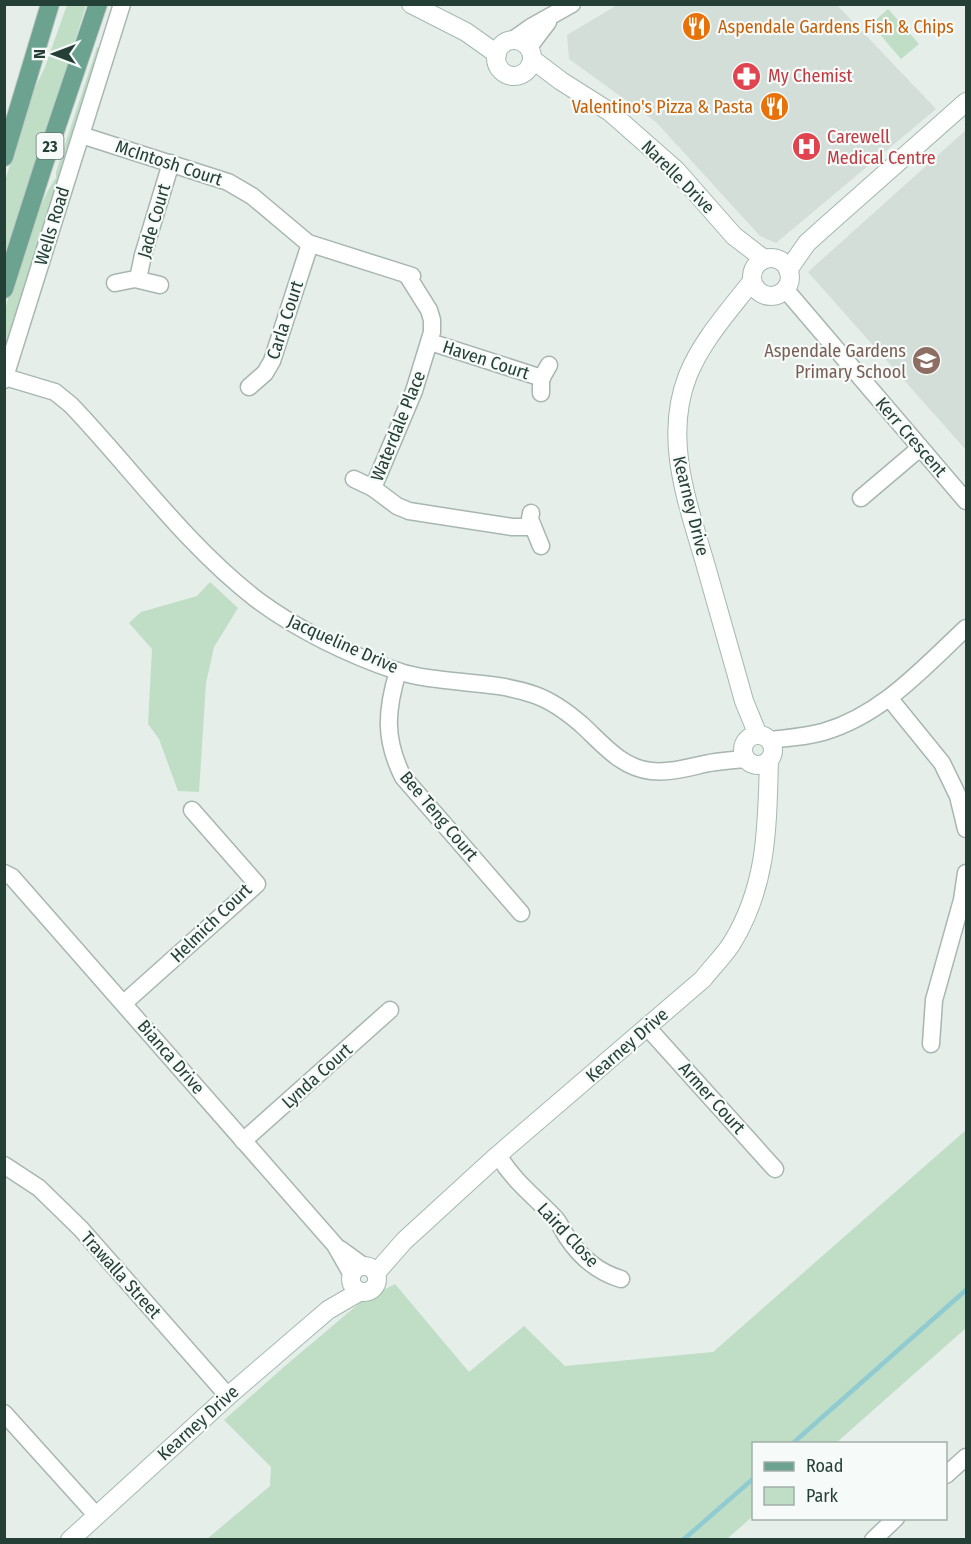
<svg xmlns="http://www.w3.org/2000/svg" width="971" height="1544" font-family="'Fira Sans Condensed',sans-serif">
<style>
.built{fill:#d3ded8}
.green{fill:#bfdec5}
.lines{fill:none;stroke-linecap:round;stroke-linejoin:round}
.stream{stroke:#8fcbd1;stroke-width:4.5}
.street-casing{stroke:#a7b6b0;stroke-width:19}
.secondary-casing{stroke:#a3b9b0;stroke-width:20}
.primary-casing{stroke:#c2c9c7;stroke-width:20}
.street{stroke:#fff;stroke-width:16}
.secondary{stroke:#fff;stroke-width:18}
.primary{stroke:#6ba290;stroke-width:18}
.labels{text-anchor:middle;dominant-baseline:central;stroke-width:4.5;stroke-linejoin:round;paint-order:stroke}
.shield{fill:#f6faf8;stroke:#637770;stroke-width:1.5}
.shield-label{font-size:16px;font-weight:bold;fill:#243f36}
.food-label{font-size:18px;fill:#c56008;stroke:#f6faf8;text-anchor:start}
.health-label{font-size:18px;fill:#be3a42;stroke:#f6faf8;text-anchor:start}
.street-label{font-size:18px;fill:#243f36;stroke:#f6faf8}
.education-label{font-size:18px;fill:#785e54;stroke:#f6faf8;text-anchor:end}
</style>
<rect width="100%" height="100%" fill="#e5eee9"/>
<g class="built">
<path d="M 619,4 L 837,5 L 936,109 L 776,243 L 760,236 L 656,122 L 569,59 L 567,35 Z"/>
<path d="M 966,130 L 966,450 L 808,272 Z"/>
</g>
<g class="green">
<path d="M 67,5 L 86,5 L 5,267 L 5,181 L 30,98 L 45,67 Z"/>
<path d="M 888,9 L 919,44 L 901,59 L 871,24 Z"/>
<path d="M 97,47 L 103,48 L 5,357 C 5,343 2,326 5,311 C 10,285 40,197 56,178 L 56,172 Z"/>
<path d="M 210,582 L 238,608 L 214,647 L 206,683 L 199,792 L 178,791 L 159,739 L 148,724 L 152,649 L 129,623 L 141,612 L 197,596 Z"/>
<path d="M 966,1130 L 966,1328 L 836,1443 L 754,1444 L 753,1516 L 727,1539 L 207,1539 L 270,1486 L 271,1467 L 224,1420 L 285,1366 L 362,1301 L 395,1284 L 469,1372 L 524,1326 L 565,1366 L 713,1352 Z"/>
</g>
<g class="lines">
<g class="stream">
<path d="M 792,1444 L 966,1290"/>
<path d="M 683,1540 L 754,1478"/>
</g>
<defs>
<g id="street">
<path d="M 514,39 L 531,27 L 572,4"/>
<path d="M 529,47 L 548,22"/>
<path d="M 81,135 L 228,182 L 252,196 L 308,243 L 412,276"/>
<path d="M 407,275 L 429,310 L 432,320 L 432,332 L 414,391 L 373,488 L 397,506 L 409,511 L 512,527 L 533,527"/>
<path d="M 138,279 L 143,255 L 171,163"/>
<path d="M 115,283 L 135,279 L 160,285"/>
<path d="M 785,289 L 966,501"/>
<path d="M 430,342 L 542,378"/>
<path d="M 5,377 L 55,392 L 71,405 C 132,469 185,544 256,599 C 296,629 349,655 397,671 C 441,685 490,679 535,695 C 552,701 567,712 581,724 C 602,743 621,768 651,771 C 672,773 690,767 709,763 C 721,761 733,760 745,759"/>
<path d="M 4,380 L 122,4"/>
<path d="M 249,387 L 265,373 L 272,361 L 310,244"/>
<path d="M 541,393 L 541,379 L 549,365"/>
<path d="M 354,479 L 373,488"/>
<path d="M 861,498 L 920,448"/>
<path d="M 531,513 L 530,519 L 541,546"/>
<path d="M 398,671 C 386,711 384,739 403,777 L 521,913"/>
<path d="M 890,699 L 942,763 L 958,796 L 966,829"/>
<path d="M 769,740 C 787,738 805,737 823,732 C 882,715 923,668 966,628"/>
<path d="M 4,873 L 12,877 L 335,1245 L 351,1273"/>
<path d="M 124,1003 L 257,884 L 192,810"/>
<path d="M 647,1027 L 775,1169"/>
<path d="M 931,1044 L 934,1000 L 962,900 L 966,873"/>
<path d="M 243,1141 L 390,1010"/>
<path d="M 498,1155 C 515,1183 533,1195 554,1217 C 560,1223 562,1230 567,1237 C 580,1257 598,1272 621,1279"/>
<path d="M 4,1165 L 39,1188 L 81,1229 L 228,1396"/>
<path d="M 340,1249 L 362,1265"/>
<path d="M 4,1413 L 96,1515"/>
<path d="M 946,1475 L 966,1457"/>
<path d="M 873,1540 L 896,1518"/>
</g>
<g id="secondary">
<path d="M 411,4 L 466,32 L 497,54"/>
<circle cx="514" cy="58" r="18"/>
<path d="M 532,59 L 561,81 L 610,112 L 676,170 L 734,236 L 764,259"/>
<circle cx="771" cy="277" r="19"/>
<path d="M 788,270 L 807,243 L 827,225 L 966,102"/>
<path d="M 752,281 C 730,310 702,340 688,375 C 662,440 689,506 707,570 C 719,613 732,657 744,701 L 758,735"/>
<circle cx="758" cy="750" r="15"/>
<circle cx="364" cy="1279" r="13"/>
<path d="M 376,1273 L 404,1241 L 498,1155 L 703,979 C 712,967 724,956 732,943 C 768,884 767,826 769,760"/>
<path d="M 70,1540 L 228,1396 L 328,1310 L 359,1292"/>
</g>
<g id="primary">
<path d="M 4,157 L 50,4"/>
<path d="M 4,289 L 43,167 L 98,4"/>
</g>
</defs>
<use href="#street" class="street-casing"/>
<use href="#secondary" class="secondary-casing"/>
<use href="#primary" class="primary-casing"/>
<use href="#street" class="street"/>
<use href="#secondary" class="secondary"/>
<use href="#primary" class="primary"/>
</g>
<defs>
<symbol id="restaurant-disc" viewBox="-11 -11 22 22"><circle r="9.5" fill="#e8710a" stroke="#f6faf8"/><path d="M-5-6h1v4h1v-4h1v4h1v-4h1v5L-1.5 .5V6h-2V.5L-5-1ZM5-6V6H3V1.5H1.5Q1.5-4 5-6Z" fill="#fff"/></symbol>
<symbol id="pharmacy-disc" viewBox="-11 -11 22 22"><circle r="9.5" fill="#e0444e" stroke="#f6faf8"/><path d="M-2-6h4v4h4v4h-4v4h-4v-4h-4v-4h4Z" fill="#fff"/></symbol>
<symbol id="hospital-disc" viewBox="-11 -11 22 22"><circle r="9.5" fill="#e0444e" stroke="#f6faf8"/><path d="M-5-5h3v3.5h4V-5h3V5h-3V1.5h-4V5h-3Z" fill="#fff"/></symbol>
<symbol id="school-disc" viewBox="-11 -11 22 22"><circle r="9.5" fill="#8d6e63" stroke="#f6faf8"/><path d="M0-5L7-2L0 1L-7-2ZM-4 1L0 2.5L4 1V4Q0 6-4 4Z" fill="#fff"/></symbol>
</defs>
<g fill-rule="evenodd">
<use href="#restaurant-disc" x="680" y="10" width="33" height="33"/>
<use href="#pharmacy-disc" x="730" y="60" width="33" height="33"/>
<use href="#restaurant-disc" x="758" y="90" width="33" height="33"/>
<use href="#hospital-disc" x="790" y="130" width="33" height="33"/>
<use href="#school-disc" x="910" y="344" width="33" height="33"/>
</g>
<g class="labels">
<rect class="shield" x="36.5" y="133" width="27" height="26" rx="4.5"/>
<g class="shield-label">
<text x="50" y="146">23</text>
</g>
<g class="food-label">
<text x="718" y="27">Aspendale Gardens Fish &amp; Chips</text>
<text x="753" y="107" text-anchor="end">Valentino's Pizza &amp; Pasta</text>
</g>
<g class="health-label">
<text x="768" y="76">My Chemist</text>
<text x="827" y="137">Carewell<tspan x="827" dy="21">Medical Centre</tspan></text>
</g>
<g class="street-label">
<text transform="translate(169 163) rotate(18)">McIntosh Court</text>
<text transform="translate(678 177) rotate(45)">Narelle Drive</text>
<text transform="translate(154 221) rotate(-74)">Jade Court</text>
<text transform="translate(52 226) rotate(-73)">Wells Road</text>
<text transform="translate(285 320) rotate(-72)">Carla Court</text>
<text transform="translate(486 360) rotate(18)">Haven Court</text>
<text transform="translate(398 426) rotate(-68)">Waterdale Place</text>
<text transform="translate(911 437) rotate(49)">Kerr Crescent</text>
<text transform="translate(691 506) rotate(76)">Kearney Drive</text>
<text transform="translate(343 644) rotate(24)">Jacqueline Drive</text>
<text transform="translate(439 816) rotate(50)">Bee Teng Court</text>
<text transform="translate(211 923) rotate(-44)">Helmich Court</text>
<text transform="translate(627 1045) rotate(-41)">Kearney Drive</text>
<text transform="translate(171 1057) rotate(49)">Bianca Drive</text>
<text transform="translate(317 1076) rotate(-42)">Lynda Court</text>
<text transform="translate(712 1098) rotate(48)">Armer Court</text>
<text transform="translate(568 1235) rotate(47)">Laird Close</text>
<text transform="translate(121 1275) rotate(48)">Trawalla Street</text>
<text transform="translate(198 1423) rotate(-42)">Kearney Drive</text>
</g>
<g class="education-label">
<text x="906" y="351">Aspendale Gardens<tspan x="906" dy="21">Primary School</tspan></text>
</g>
</g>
<rect width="971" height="1544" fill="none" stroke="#243f36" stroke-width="12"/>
<rect x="752" y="1442" width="195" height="78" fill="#f6faf8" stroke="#a2afaa" stroke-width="1.5"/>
<rect x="764" y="1462" width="30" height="9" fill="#6ba290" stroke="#a2afaa" stroke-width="1.5"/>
<text x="806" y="1472" font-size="18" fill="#243f36">Road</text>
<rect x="764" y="1487" width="30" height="18" fill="#bfdec5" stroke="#a2afaa" stroke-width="1.5"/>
<text x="806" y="1502" font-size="18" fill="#243f36">Park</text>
<g transform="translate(54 54) rotate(270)" stroke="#f6faf8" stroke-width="4.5" paint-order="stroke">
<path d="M0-4.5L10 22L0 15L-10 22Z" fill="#243f36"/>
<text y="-9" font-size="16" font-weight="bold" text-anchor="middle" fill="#243f36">N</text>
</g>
</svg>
